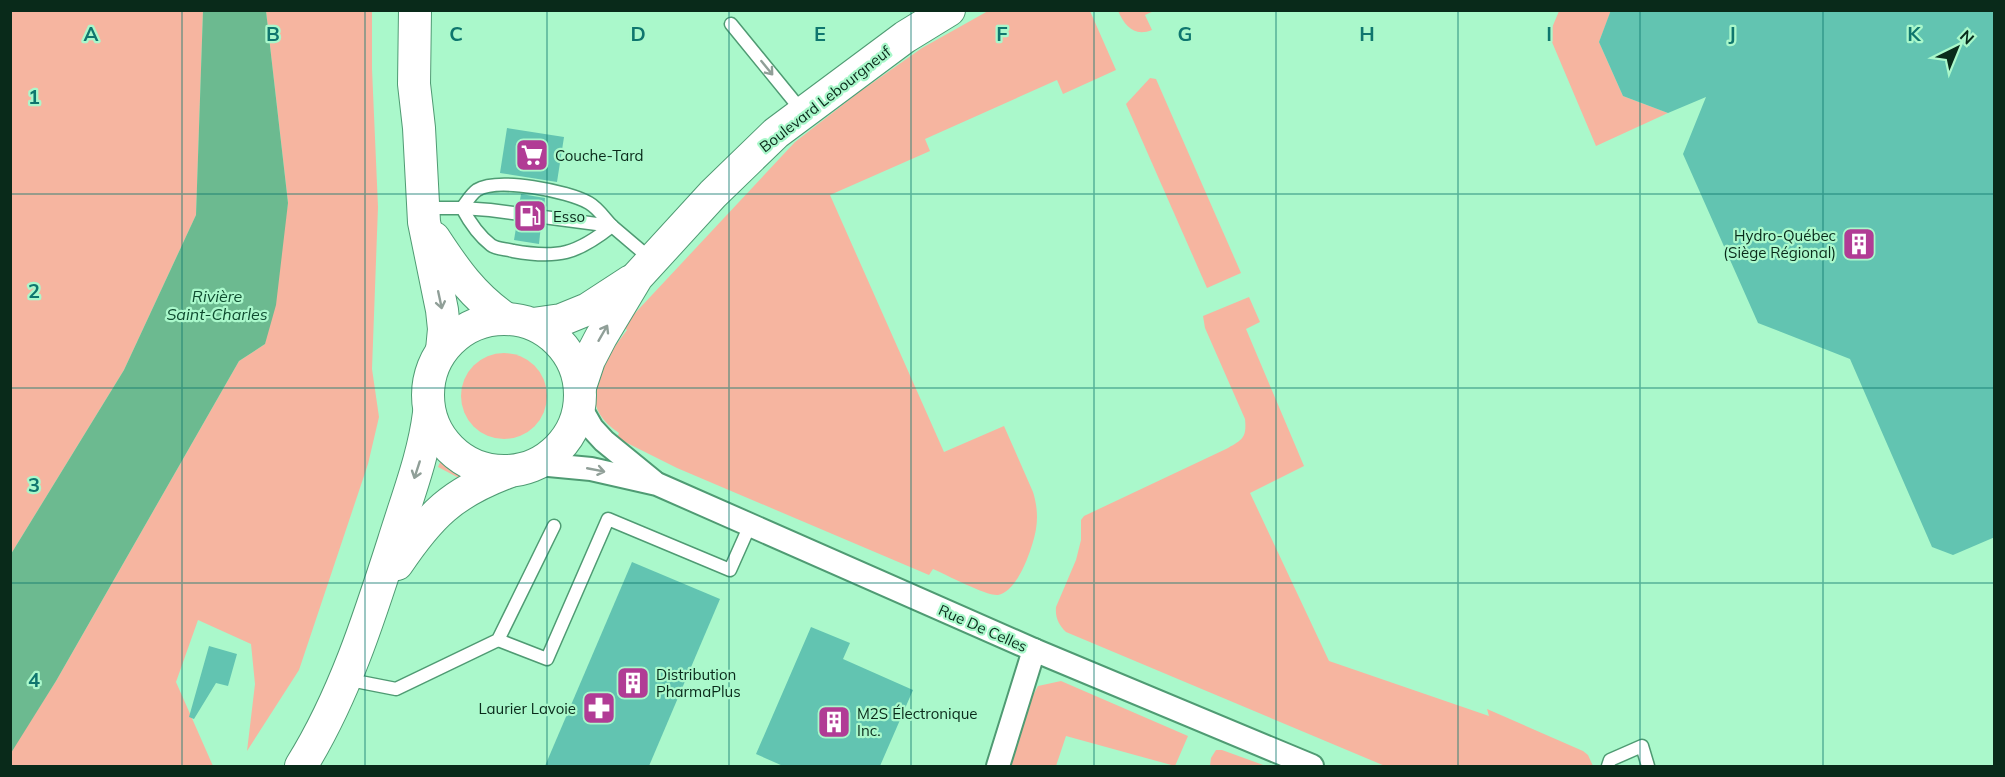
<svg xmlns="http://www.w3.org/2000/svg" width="2005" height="777" font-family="Mulish,sans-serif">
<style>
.green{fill:#f6b5a0}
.water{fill:#6cba90}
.building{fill:#62c4b1}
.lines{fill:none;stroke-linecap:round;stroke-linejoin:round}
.lane-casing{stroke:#4f9b73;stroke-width:15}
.street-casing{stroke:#4f9b73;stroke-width:26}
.secondary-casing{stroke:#4f9b73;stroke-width:34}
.lane{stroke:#fff;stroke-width:12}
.street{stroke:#fff;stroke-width:22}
.secondary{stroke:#fff;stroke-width:32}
.oneway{stroke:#909f98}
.grid{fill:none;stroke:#0f766e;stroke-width:1.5;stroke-opacity:0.55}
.labels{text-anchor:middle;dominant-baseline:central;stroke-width:4.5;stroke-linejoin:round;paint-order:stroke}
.street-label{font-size:15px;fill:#092a1a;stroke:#aaf8cb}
.poi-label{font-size:15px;fill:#092a1a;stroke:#aaf8cb;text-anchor:start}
.water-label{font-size:16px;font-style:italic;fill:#0f4c30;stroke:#aaf8cb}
.grid-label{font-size:20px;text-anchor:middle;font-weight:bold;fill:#0f766e;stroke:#aaf8cb;stroke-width:4.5;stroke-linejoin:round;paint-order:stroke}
</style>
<rect width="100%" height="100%" fill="#aaf8cb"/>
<g class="green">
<path d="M 11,11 L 203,11 L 196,215 L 124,370 L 11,554 Z"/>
<path d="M 266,11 L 372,11 L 372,69 L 378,207 L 372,369 L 379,417 L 368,464 L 299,670 L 247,751 L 255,684 L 251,644 L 198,620 L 176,682 L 213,766 L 11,766 L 10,753 L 56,681 L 239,361 L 265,344 L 288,203 Z"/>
<path d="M 988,11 L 1090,11 L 1116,70 L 1063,94 L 1057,80 L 925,139 L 930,151 L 830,195 L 944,452 L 1004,426 L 1033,492 C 1037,505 1038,517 1036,529 C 1033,547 1018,592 998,595 C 986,596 947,575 933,569 L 929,575 L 677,468 L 617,438 L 619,433 C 573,403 601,364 627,330 L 623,326 L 795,142 L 858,93 L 922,48 Z"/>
<path d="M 1118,11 L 1154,11 L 1145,15 L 1152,30 C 1134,37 1125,26 1118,11 Z"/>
<path d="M 1559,11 L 1611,11 L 1599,42 L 1623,96 L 1668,113 L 1596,146 L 1549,35 Z"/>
<path d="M 1150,78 L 1156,79 L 1241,273 L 1207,288 L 1126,104 Z"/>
<path d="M 1249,297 L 1260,322 L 1246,329 L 1304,466 L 1250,493 L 1329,661 L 1489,716 L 1487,709 L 1583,751 L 1588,755 L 1593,766 L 1385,766 L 1066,632 C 1059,625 1055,618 1056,607 L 1076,560 L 1081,540 L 1081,520 L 1084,516 L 1226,449 C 1242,440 1247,438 1245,419 L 1205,328 L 1203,316 Z"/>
<circle cx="504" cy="396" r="43"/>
<path d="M 445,451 L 472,471 L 459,478 L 438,467 Z"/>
<path d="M 1061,681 L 1188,736 L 1175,766 L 1066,736 L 1056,766 L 1011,766 L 1031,699 L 1038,686 Z"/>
<path d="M 1216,750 L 1222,750 L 1266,766 L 1210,766 L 1211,758 Z"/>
</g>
<path class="water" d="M 203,11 L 266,11 L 288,203 L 276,305 L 265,344 L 239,361 L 56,681 L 11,753 L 11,554 L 124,370 L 196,215 Z"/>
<g class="building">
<path d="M 1611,10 L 1995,10 L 1995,537 L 1953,555 L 1932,547 L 1850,359 L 1758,323 L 1683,154 L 1706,97 L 1668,113 L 1623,96 L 1599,42 Z"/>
<path d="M 507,128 L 564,137 L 557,182 L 500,173 Z"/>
<path d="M 521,194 L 545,198 L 544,209 L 519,206 Z"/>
<path d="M 517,222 L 541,225 L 539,244 L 514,240 Z"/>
<path d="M 632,562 L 720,599 L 649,766 L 545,766 Z"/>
<path d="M 811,627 L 850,643 L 843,659 L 913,690 L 880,766 L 783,766 L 756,754 Z"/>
<path d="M 209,646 L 237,654 L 228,686 L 216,683 L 194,719 L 189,717 Z"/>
</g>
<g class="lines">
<defs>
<g id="lane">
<path d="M 731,24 L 802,111"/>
<path d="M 424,208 L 462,208 C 470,223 478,235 491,245 C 496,249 506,249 513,251 C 558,259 577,254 612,226 L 652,260"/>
<path d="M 462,208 C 466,203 471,194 477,190 C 498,177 568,191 589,203 C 598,208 605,219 612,226"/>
<path d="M 462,208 L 490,210 L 612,226"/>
<path d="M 498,640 L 547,659 L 608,519 L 730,570 L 750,525"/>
<path d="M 345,679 L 396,689 L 498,640 L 554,526"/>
<path d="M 1608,766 L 1610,760 L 1642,746 L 1648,766"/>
</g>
<g id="street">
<path d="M 580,407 L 592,428 L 604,441 L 653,481"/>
<path d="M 538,464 L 591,469 L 657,484 L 1034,650 L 1312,766"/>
<path d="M 998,766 L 1034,650"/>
</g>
<g id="secondary">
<path d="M 415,10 L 414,84 L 419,128 L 424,222 L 442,310 L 444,329 L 442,350"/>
<path d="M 434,238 C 455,270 473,296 505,318"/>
<circle cx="504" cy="395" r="76"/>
<path d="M 533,324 L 561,320 L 588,309 L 631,281"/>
<path d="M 580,387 L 589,360 L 601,337 L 637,277 L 713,194 L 776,133 L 905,37 L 949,10"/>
<path d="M 397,564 C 430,515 452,493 508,472"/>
<path d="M 301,766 C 346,694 372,609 398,528 C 410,490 424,453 429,413"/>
</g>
</defs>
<use href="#lane" class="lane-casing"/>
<use href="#street" class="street-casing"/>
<use href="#secondary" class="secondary-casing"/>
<use href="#lane" class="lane"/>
<use href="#street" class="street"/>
<use href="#secondary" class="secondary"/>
</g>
<defs><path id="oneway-shaft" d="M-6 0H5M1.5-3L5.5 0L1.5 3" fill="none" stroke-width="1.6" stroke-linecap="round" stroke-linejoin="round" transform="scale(1.5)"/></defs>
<g class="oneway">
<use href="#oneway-shaft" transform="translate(767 68) rotate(51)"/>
<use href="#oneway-shaft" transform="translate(440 300) rotate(78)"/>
<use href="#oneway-shaft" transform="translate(603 333) rotate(-60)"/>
<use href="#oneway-shaft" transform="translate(417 470) rotate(108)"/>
<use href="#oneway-shaft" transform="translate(596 470) rotate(11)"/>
</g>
<path class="grid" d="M 182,10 L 182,766M 365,10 L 365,766M 547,10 L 547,766M 729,10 L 729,766M 911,10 L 911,766M 1094,10 L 1094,766M 1276,10 L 1276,766M 1458,10 L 1458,766M 1640,10 L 1640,766M 1823,10 L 1823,766M 10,194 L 1994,194M 10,388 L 1994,388M 10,583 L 1994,583"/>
<defs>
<symbol id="supermarket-square" viewBox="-11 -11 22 22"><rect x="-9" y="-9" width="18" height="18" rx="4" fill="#b13c95" stroke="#aaf8cb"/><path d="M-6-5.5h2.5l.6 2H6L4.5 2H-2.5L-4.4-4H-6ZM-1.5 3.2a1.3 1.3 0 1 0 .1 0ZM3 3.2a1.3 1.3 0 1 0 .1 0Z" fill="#fff"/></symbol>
<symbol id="fuel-square" viewBox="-11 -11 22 22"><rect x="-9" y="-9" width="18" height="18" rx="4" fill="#b13c95" stroke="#aaf8cb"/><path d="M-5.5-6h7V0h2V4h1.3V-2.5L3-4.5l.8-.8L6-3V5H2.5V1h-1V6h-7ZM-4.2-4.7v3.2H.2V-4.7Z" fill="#fff"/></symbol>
<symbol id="building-square" viewBox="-11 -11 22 22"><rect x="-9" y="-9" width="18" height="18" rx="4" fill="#b13c95" stroke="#aaf8cb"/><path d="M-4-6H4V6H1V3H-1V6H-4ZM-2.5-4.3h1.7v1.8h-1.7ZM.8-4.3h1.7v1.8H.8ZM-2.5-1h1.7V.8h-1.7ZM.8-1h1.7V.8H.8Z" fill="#fff"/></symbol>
<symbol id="pharmacy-square" viewBox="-11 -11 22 22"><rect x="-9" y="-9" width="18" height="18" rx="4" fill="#b13c95" stroke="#aaf8cb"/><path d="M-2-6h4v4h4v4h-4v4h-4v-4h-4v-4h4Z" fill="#fff"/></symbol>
</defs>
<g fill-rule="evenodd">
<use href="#supermarket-square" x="513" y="136" width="38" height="38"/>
<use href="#fuel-square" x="511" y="197" width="38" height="38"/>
<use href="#building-square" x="1840" y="225" width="38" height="38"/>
<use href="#building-square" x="614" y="664" width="38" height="38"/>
<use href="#pharmacy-square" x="580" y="689" width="38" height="38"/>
<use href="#building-square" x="815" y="703" width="38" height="38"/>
</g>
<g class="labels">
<g class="street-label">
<text transform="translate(825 99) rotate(-38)">Boulevard Lebourgneuf</text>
<text transform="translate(983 628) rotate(24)">Rue De Celles</text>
</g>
<g class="poi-label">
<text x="555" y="155">Couche-Tard</text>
<text x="553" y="216">Esso</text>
<text x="1836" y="235" text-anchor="end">Hydro-Québec<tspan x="1836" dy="17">(Siège Régional)</tspan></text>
<text x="656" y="674">Distribution<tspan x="656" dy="17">PharmaPlus</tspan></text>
<text x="576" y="708" text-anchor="end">Laurier Lavoie</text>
<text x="857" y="713">M2S Électronique<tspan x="857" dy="17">Inc.</tspan></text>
</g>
<g class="water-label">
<text x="217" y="296">Rivière<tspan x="217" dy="18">Saint-Charles</tspan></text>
</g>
</g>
<g class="grid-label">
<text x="91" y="41">A</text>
<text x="273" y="41">B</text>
<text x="456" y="41">C</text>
<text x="638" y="41">D</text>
<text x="820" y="41">E</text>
<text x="1002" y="41">F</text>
<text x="1185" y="41">G</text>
<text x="1367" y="41">H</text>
<text x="1549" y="41">I</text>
<text x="1732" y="41">J</text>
<text x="1914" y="41">K</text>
<text x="34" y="104">1</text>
<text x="34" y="298">2</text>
<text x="34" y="492">3</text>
<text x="34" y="687">4</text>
</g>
<rect width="2005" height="777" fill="none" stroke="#092a1a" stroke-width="24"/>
<g transform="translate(1957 48) rotate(43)" stroke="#aaf8cb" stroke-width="4.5" paint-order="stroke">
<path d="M0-4.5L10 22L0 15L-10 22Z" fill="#092a1a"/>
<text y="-9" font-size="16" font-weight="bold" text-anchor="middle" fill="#092a1a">N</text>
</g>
</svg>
